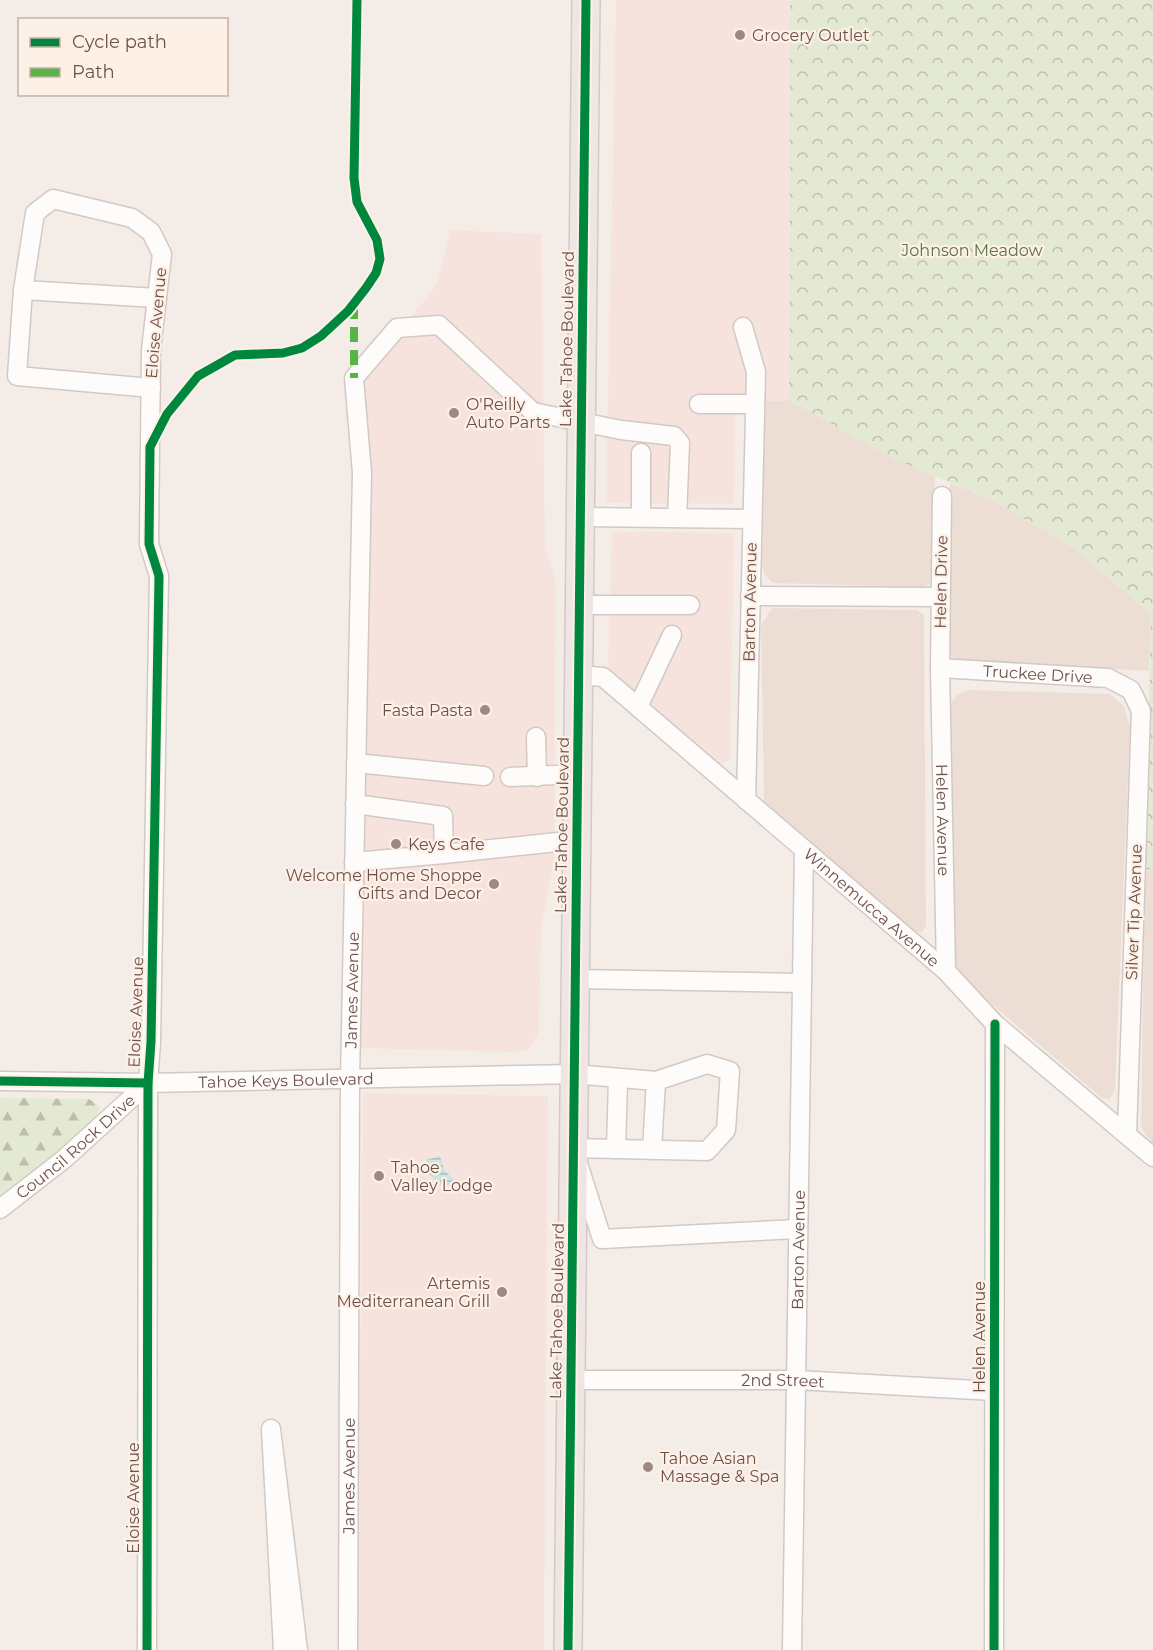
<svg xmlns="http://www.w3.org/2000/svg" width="1153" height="1650" font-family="Montserrat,sans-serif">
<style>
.residential{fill:#edded5}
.commercial{fill:#f7e3de}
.forest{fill:url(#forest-firs)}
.park{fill:url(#park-crowns)}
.water{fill:url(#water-rules)}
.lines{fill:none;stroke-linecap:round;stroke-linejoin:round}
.minor-casing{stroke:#d2c9c4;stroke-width:21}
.highway-casing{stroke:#d3c9c5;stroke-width:30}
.minor{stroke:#fdfcfb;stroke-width:18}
.highway{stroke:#efe5e4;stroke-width:27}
.quiet{stroke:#59b447;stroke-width:8;stroke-dasharray:15 8;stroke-linecap:butt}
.cycleway-casing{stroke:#fdf1e7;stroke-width:13}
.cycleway{stroke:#00873e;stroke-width:9}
.poi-dot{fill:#9e8882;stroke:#fdf1e7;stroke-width:2}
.labels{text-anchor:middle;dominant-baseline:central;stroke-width:4.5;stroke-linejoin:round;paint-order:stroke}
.poi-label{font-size:16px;fill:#6f514b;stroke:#fdf1e7;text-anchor:start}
.park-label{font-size:16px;fill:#5a7444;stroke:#fdf1e7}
.street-label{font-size:16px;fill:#6f514b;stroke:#fdf1e7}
</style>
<defs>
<pattern id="forest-firs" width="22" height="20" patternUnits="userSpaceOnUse" patternTransform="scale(1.5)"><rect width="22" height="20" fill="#e4e9d3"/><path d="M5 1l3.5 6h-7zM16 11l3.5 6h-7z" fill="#bdbfad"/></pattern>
<pattern id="park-crowns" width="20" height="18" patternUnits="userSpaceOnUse" patternTransform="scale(1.5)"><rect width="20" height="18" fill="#e4e9d3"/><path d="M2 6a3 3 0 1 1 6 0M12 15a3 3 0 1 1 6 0" fill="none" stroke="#bdbfad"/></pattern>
<pattern id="water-rules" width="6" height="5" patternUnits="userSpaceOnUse" patternTransform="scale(1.5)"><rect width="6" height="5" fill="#cae5e2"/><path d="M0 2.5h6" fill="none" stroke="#a8bcb9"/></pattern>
</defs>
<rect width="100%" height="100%" fill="#f4ede7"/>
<g class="residential">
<path d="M 789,400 L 895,459 L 935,476 L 930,584 L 923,587 L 773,583 L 765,575 L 762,566 L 765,401 Z"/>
<path d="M 950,483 L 994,501 L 1074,548 L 1151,614 L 1149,671 L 959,660 L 947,654 Z"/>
<path d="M 772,608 L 917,610 L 924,615 L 926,926 L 921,933 L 911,930 L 764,801 L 761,625 Z"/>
<path d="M 968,690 L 1110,694 L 1124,706 L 1130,727 L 1115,1089 L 1110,1099 L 1102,1098 L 961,978 L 952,965 L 950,705 L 956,696 Z"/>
<path d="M 1145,869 L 1153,869 L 1153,1144 L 1141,1128 Z"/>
</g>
<g class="commercial">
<path d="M 616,0 L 790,0 L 789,400 L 735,403 L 734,504 L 606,503 Z"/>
<path d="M 450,230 L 541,234 L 545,546 L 556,583 L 554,859 L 541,929 L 539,1031 L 533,1045 L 525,1051 L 513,1052 L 357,1048 L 370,459 L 363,380 L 437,284 Z"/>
<path d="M 612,531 L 734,533 L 730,760 L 720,764 L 608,667 Z"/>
<path d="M 363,1093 L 548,1096 L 544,1650 L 357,1650 Z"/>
</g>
<path class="forest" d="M 0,1098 L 89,1099 L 100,1107 L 99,1113 L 88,1126 L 0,1198 Z"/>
<path class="park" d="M 790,0 L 1153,0 L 1153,869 L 1145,869 L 1151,614 L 1074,548 L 994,501 L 895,459 L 789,400 Z"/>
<path class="water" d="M 440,1156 L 444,1170 L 454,1180 L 444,1189 L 429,1174 L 426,1160 Z"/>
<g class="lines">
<defs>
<g id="minor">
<path d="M 23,290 L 35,213 L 53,199 L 132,218 L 151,232 L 162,254 L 151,350 L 149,544 L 159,576 L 151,1042 L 148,1083 L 147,1650"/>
<path d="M 743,327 L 756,372 L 746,800"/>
<path d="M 151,388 L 17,376 L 23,290 L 157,298"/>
<path d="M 699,404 L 755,404"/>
<path d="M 641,453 L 641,517"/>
<path id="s1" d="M 942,496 L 940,668 L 946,971"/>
<path d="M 581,517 L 751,519"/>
<path d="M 750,596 L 940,597"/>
<path d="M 580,605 L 690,605"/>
<path id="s2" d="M 940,668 L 1108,678 L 1131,690 L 1141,711 L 1127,1135"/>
<path id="s3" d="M 579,675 L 603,677 L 946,971 L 995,1024 L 1153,1157"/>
<path d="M 638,707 L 672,635"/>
<path d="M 536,737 L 537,777"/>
<path d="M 356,763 L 484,776"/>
<path d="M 510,777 L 577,774"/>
<path d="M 355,804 L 443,816 L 444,854 L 576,840"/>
<path d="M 354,862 L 444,854"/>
<path d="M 575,979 L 802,983"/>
<path id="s4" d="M 0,1081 L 148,1083 L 573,1074 L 656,1081 L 652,1150"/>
<path d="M 656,1081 L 707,1064 L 730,1071 L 726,1130 L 707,1151 L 573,1148 L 602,1239 L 798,1229"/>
<path d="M 616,1149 L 618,1079"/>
<path id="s5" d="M 0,1209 L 63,1160 L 148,1083"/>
<path id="s6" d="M 571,1380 L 797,1380 L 994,1391"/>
<path d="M 283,1650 L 271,1429 L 298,1650"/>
<path id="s7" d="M 348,1650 L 350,1080 L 362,473 L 354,378 L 397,328 L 439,325 L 533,412 L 621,430 L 674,436 L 680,443 L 677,518"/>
<path id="s8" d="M 792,1650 L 804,851"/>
<path d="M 994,1650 L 995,1024"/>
</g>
<path id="highway" d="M 568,1650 L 586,0"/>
</defs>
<use href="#minor" class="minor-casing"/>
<use href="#highway" class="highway-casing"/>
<use href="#minor" class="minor"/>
<use href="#highway" class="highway"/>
<path class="quiet" d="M 354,304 L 354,378"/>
<defs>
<g id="cycleway">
<path d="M 0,1081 L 148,1083"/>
<path d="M 147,1650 L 148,1083 L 151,1042 L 159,576 L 149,544 L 150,447 L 167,414 L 198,376 L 235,355 L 283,353 L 302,348 L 321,336 L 348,311 L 366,288 L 376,273 L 380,259 L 377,240 L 357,202 L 354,178 L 357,0"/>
<path d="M 568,1650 L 586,0"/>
<path d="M 994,1650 L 995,1024"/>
</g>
</defs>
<use href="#cycleway" class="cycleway-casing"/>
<use href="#cycleway" class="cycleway"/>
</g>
<g class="poi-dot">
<circle cx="740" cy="35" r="6"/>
<circle cx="454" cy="413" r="6"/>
<circle cx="485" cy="710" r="6"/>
<circle cx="396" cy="844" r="6"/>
<circle cx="494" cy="884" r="6"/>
<circle cx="379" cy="1176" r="6"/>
<circle cx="502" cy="1292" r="6"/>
<circle cx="648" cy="1467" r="6"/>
</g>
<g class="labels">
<g class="poi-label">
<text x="752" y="35">Grocery Outlet</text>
<text x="466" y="404">O'Reilly<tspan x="466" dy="18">Auto Parts</tspan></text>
<text x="473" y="710" text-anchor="end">Fasta Pasta</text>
<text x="408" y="844">Keys Cafe</text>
<text x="482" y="875" text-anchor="end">Welcome Home Shoppe<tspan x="482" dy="18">Gifts and Decor</tspan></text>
<text x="391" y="1167">Tahoe<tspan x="391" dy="18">Valley Lodge</tspan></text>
<text x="490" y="1283" text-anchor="end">Artemis<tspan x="490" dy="18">Mediterranean Grill</tspan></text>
<text x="660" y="1458">Tahoe Asian<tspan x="660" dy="18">Massage &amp; Spa</tspan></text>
</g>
<g class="park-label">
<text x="972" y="250">Johnson Meadow</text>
</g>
<g class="street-label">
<text transform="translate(156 323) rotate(-85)">Eloise Avenue</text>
<text transform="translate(567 339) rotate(-89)">Lake Tahoe Boulevard</text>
<text transform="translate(941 582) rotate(-89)">Helen Drive</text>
<text transform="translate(750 602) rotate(-89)">Barton Avenue</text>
<text stroke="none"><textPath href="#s2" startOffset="98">Truckee Drive</textPath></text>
<text stroke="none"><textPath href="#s1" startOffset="324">Helen Avenue</textPath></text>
<text transform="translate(562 825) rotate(-89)">Lake Tahoe Boulevard</text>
<text stroke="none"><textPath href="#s3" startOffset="378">Winnemucca Avenue</textPath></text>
<text transform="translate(1134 912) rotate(-88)">Silver Tip Avenue</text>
<text stroke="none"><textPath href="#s7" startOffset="660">James Avenue</textPath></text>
<text transform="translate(136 1012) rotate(-88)">Eloise Avenue</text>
<text stroke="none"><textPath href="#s4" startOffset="286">Tahoe Keys Boulevard</textPath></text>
<text stroke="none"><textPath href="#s5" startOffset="98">Council Rock Drive</textPath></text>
<text stroke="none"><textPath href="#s8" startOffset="400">Barton Avenue</textPath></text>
<text transform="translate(557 1311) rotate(-89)">Lake Tahoe Boulevard</text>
<text transform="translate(979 1337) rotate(-90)">Helen Avenue</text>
<text stroke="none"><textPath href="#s6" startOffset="212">2nd Street</textPath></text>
<text stroke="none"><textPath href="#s7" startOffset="174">James Avenue</textPath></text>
<text transform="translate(133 1498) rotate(-90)">Eloise Avenue</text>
</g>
</g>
<rect x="18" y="18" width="210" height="78" fill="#fdf1e7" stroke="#c4b1a9" stroke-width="1.5"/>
<rect x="30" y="38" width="30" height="9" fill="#00873e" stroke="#c4b1a9" stroke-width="1.5"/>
<text x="72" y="48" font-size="18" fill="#6f514b">Cycle path</text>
<rect x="30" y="68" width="30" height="9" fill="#59b447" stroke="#c4b1a9" stroke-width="1.5"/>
<text x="72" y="78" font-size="18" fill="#6f514b">Path</text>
</svg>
